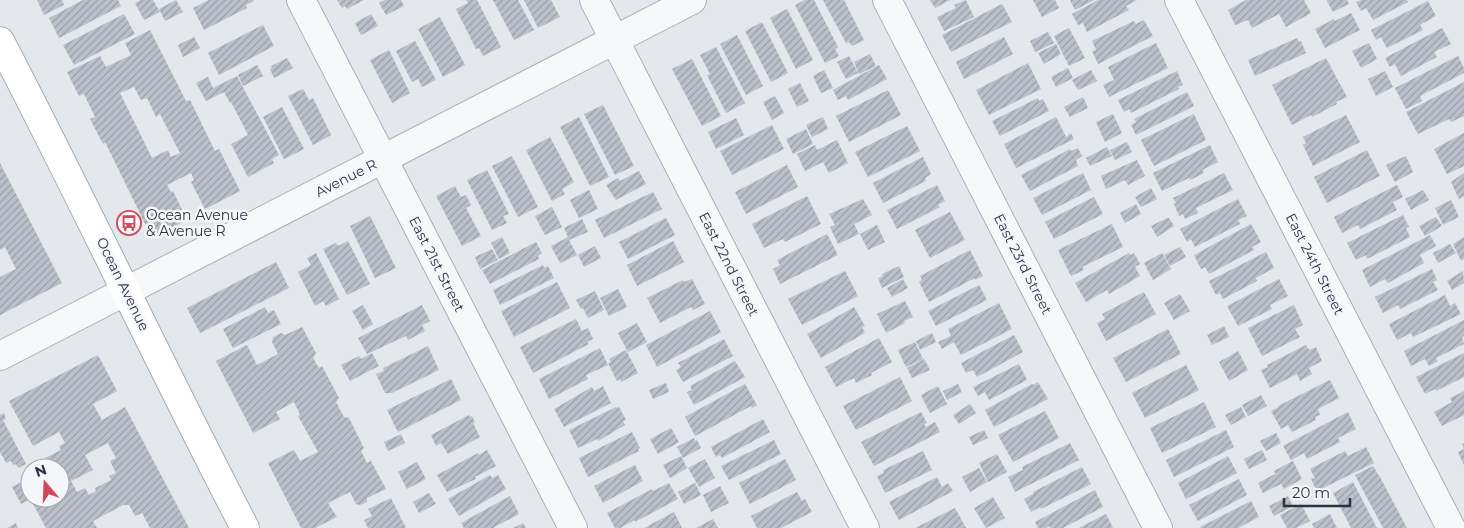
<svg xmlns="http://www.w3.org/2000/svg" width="1464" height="528" font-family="Montserrat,sans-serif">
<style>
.building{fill:url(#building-hatch);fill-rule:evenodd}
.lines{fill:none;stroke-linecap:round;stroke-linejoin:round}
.minor-casing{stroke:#a9aeb7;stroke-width:30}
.major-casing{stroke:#a3abb8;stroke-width:30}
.minor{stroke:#f7f8fa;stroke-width:28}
.major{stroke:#fff;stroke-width:28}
.labels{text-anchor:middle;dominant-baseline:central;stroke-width:5;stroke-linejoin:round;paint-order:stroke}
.street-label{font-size:14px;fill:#2b3445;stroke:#f4f6f9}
.poi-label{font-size:14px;fill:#2b3445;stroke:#f4f6f9;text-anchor:start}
</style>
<defs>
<pattern id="building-hatch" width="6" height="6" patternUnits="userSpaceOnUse" patternTransform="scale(1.25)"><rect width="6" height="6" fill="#bbc0ca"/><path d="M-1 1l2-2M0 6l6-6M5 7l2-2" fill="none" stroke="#989da6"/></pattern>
</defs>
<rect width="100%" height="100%" fill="#e4e7ec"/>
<g class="building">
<path d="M 37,0 L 62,0 L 64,5 L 44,15 Z"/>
<path d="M 83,0 L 118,0 L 121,6 L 59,38 L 49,18 Z"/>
<path d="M 141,0 L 153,0 L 160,12 L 144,20 L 135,3 Z"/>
<path d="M 176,0 L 183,12 L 165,21 L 159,9 Z"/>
<path d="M 209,0 L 253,0 L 254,1 L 246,5 L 247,8 L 204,30 L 193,8 Z"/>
<path d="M 337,0 L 364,0 L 347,9 L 345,6 L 342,8 Z"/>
<path d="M 385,0 L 401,0 L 404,6 L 386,15 L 379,3 Z"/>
<path d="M 466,0 L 477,0 L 501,47 L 483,56 L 479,48 L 476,49 L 456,9 L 468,3 Z"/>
<path d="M 493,0 L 518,0 L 534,30 L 514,40 Z"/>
<path d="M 524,0 L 551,0 L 560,17 L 538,28 Z"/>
<path d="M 805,0 L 814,0 L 838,47 L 835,49 L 839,56 L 825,63 L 795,5 Z"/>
<path d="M 823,0 L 844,0 L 864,40 L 852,46 L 849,42 L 846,43 Z"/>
<path d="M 930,0 L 950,0 L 935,8 Z"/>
<path d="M 966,0 L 974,17 L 944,31 L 937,17 L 956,8 L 954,5 Z"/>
<path d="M 1033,0 L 1055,0 L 1059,8 L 1042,17 Z"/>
<path d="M 1070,0 L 1094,0 L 1075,10 Z"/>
<path d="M 1098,0 L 1137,0 L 1126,6 L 1129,10 L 1087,32 L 1083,23 L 1078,25 L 1072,14 Z"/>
<path d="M 1246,0 L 1304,0 L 1311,13 L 1286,27 L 1279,14 L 1252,28 L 1248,20 L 1235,25 L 1228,10 Z"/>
<path d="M 1328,0 L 1347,0 L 1349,4 L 1333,12 L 1327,1 Z"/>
<path d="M 1361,0 L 1407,0 L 1408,2 L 1373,20 L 1366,8 L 1361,11 L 1356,2 Z"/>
<path d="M 1428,1 L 1436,16 L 1420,25 L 1423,30 L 1387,48 L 1381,37 L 1376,40 L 1371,30 Z"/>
<path d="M 1002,4 L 1012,22 L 951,52 L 942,35 Z"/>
<path d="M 787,9 L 813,60 L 796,69 L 770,18 Z"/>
<path d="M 1351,13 L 1360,30 L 1325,48 L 1315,29 L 1334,19 L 1335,21 Z"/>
<path d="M 124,14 L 135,34 L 74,65 L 63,45 Z"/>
<path d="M 371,14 L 378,26 L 361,35 L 355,23 Z"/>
<path d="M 440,17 L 465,65 L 443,77 L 418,29 Z"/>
<path d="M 1144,20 L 1153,36 L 1098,64 L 1092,51 L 1096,50 L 1092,41 L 1134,21 L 1136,24 Z"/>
<path d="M 762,22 L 788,73 L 771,82 L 745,31 Z"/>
<path d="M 263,25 L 274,46 L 219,75 L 208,53 Z"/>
<path d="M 1069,28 L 1085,58 L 1069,66 L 1054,36 Z"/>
<path d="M 1442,28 L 1451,44 L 1434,52 L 1437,57 L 1401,76 L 1395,64 L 1390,67 L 1385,58 Z"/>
<path d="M 150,30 L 186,101 L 190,100 L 215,151 L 219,149 L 240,191 L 205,209 L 191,182 L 194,180 L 191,173 L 167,185 L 171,192 L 173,191 L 187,220 L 152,238 L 105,142 L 103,144 L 90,119 L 95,117 L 84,94 L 79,96 L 67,72 L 100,56 L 106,67 L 131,55 L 125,43 ZM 134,87 L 141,100 L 147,98 L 156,117 L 160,114 L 180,153 L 171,157 L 168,150 L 152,158 L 120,93 Z"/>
<path d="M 1048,32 L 1054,43 L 1035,52 L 1030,41 Z"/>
<path d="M 737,35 L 763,86 L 746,95 L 720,44 Z"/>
<path d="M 194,37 L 200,48 L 183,57 L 178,45 Z"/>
<path d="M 1004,37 L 1013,54 L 964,79 L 956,62 Z"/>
<path d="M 1297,38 L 1299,42 L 1301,41 L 1306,53 L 1255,76 L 1248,60 Z"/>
<path d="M 415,41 L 436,80 L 422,87 L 418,79 L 412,82 L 396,51 Z"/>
<path d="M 1156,43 L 1168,68 L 1109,97 L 1103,85 L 1114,80 L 1108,67 Z"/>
<path d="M 1369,43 L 1377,59 L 1361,68 L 1352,51 Z"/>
<path d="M 1056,44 L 1061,54 L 1044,64 L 1038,53 Z"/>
<path d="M 716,47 L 745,103 L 726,113 L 707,75 L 710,74 L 700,55 Z"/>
<path d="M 389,50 L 410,93 L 392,103 L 370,60 Z"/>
<path d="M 870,54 L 876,66 L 859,74 L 854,62 Z"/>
<path d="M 849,56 L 858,73 L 846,79 L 837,62 Z"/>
<path d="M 1458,56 L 1464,68 L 1464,73 L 1420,96 L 1422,101 L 1406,109 L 1395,88 Z"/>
<path d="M 287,58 L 293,68 L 274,78 L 270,69 L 272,68 L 271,66 Z"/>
<path d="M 1326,58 L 1347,97 L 1336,102 L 1337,104 L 1312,117 L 1311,115 L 1292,125 L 1272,85 Z"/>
<path d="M 692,59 L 721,116 L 702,126 L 672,69 Z"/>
<path d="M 1028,63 L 1041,89 L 989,115 L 976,90 Z"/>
<path d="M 257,65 L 263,76 L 243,86 L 238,75 Z"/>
<path d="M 879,65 L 887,79 L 848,100 L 846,96 L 838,100 L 833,90 Z"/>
<path d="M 1068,68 L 1073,78 L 1056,87 L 1051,77 Z"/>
<path d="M 824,70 L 833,88 L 821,93 L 813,76 Z"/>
<path d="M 1091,70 L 1097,81 L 1078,90 L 1072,80 Z"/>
<path d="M 1177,71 L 1183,85 L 1178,87 L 1179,89 L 1131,113 L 1129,109 L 1124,112 L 1118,100 Z"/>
<path d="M 1385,71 L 1393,87 L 1376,96 L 1368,79 Z"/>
<path d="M 237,76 L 279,155 L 272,159 L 274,163 L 248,177 L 231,144 L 248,135 L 231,102 L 230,103 L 224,92 L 206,101 L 196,83 L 208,77 L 213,88 Z"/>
<path d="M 1464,82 L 1464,116 L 1451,122 L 1449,119 L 1418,134 L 1406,112 Z"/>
<path d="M 800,83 L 809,101 L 797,107 L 788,89 Z"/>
<path d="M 303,89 L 309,100 L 313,98 L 331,135 L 313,145 L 288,96 Z"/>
<path d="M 888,90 L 901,115 L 849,142 L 836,116 Z"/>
<path d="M 1187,92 L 1194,106 L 1136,135 L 1131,125 L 1136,122 L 1134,119 Z"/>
<path d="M 775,96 L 784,113 L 772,120 L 763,102 Z"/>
<path d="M 1083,97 L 1088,108 L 1070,117 L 1064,107 Z"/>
<path d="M 1038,98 L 1039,101 L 1043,99 L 1049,111 L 1000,136 L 992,121 Z"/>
<path d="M 603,105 L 634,166 L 615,175 L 584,114 Z"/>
<path d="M 282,107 L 304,149 L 284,159 L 263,117 Z"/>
<path d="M 1113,114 L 1122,133 L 1105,142 L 1096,122 Z"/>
<path d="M 1194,114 L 1206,140 L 1154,166 L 1141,140 Z"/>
<path d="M 1346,115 L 1360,142 L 1313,166 L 1303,145 L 1306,143 L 1303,137 Z"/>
<path d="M 579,117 L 609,177 L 590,186 L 560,127 Z"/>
<path d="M 823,117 L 828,129 L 812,137 L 806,125 Z"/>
<path d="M 1056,117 L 1066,137 L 1071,133 L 1074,139 L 1016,168 L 1004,144 Z"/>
<path d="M 736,118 L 744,135 L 716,149 L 708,132 Z"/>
<path d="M 772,125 L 784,149 L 732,175 L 720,151 Z"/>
<path d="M 907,126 L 920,151 L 868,177 L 855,152 Z"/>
<path d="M 806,129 L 813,144 L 793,154 L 786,139 Z"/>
<path d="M 1464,133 L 1464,166 L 1447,174 L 1434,149 Z"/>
<path d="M 550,137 L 574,182 L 562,189 L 565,194 L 552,201 L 526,150 Z"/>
<path d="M 837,140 L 848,163 L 829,173 L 823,162 L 805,171 L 797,154 L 815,145 L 817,150 Z"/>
<path d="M 1127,142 L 1132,152 L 1115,160 L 1110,150 Z"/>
<path d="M 1210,145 L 1218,162 L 1202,170 L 1204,173 L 1190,180 L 1189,178 L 1162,191 L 1153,173 Z"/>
<path d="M 1107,147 L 1112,156 L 1090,166 L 1086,158 Z"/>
<path d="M 1078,148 L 1082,156 L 1076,160 L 1078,166 L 1030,191 L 1021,175 L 1070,149 L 1071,151 Z"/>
<path d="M 1367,150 L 1380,176 L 1327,203 L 1314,177 Z"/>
<path d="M 512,156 L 538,207 L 518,217 L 492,166 Z"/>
<path d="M 1406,156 L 1413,172 L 1395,182 L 1386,165 Z"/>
<path d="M 923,157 L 931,174 L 925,178 L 926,181 L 883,203 L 873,183 Z"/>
<path d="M 1137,160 L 1145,176 L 1128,185 L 1125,180 L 1106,189 L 1101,176 Z"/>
<path d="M 0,163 L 62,283 L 0,315 L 0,277 L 16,269 L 5,247 L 0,250 Z"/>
<path d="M 787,165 L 798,187 L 746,214 L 735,192 Z"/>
<path d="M 487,170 L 509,214 L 503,216 L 507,223 L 492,230 L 467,180 Z"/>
<path d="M 639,171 L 646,184 L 616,200 L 606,185 L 618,178 L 620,181 Z"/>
<path d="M 1083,173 L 1091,190 L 1042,215 L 1033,198 Z"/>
<path d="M 1224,173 L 1233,190 L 1196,208 L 1198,213 L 1185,219 L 1183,214 L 1179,216 L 1174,204 L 1176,203 L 1173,198 Z"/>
<path d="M 1464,173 L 1464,196 L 1459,199 L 1451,182 Z"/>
<path d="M 937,185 L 945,201 L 938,205 L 940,207 L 897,229 L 887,210 Z"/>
<path d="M 1397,185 L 1403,197 L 1393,202 L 1397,210 L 1360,229 L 1358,225 L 1342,233 L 1334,217 Z"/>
<path d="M 455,186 L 461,197 L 466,195 L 471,205 L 466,208 L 481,236 L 462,246 L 436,196 Z"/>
<path d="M 1151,188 L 1157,199 L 1141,207 L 1135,197 Z"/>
<path d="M 589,190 L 598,209 L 579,218 L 570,200 Z"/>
<path d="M 1423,190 L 1429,200 L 1411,210 L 1405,199 Z"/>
<path d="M 653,192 L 662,209 L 604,238 L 595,220 Z"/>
<path d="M 807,196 L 821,224 L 785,242 L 783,239 L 764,248 L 752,224 Z"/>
<path d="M 1094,197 L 1103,214 L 1054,239 L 1045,222 Z"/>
<path d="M 863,199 L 872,215 L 854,224 L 859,234 L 838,244 L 830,227 L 835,225 L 829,214 Z"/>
<path d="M 1238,199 L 1247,216 L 1238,220 L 1240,224 L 1195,247 L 1191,239 L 1187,242 L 1180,229 Z"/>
<path d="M 1451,200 L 1459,217 L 1443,225 L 1435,208 Z"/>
<path d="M 1136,204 L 1141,214 L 1125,223 L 1120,213 Z"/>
<path d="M 552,207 L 562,227 L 545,235 L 535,216 Z"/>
<path d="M 950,212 L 965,240 L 930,258 L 915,230 Z"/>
<path d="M 1403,215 L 1409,227 L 1406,228 L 1410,237 L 1367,259 L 1366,255 L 1356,260 L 1347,243 Z"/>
<path d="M 370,216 L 396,268 L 375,278 L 350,226 Z"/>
<path d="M 1436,217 L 1442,226 L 1425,236 L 1419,226 Z"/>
<path d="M 666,218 L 675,235 L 628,259 L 619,242 Z"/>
<path d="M 1167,218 L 1169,218 L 1174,226 L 1157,237 L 1151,226 Z"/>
<path d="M 582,219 L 588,232 L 569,240 L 577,255 L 560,263 L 551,246 L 568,237 L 564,228 Z"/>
<path d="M 1112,224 L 1123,247 L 1082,267 L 1084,270 L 1071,276 L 1058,250 Z"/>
<path d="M 1251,224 L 1261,242 L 1252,247 L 1254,250 L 1209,274 L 1205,267 L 1201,269 L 1194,255 Z"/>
<path d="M 877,225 L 885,242 L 868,250 L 860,234 Z"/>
<path d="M 827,234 L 838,255 L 780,284 L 773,269 L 780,265 L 777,260 Z"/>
<path d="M 1430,235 L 1436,246 L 1420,255 L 1424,263 L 1388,283 L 1385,279 L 1370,287 L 1362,270 Z"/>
<path d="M 502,237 L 510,253 L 499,259 L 491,243 Z"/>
<path d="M 1464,237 L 1464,259 L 1461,261 L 1453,244 Z"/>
<path d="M 348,241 L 370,284 L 347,295 L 323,249 L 336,243 L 338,246 Z"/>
<path d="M 673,241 L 684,262 L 637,286 L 627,265 Z"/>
<path d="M 536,242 L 542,253 L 538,256 L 539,259 L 490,284 L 482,270 Z"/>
<path d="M 1450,244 L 1456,253 L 1438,263 L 1433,253 Z"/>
<path d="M 595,246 L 601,258 L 584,267 L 578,255 Z"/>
<path d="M 1180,247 L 1186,257 L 1170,266 L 1164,255 Z"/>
<path d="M 492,249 L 498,260 L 480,269 L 475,257 Z"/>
<path d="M 970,250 L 983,276 L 975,280 L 975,278 L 929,302 L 919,282 L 922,280 L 920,276 Z"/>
<path d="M 1266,252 L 1274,268 L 1256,278 L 1257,281 L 1223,299 L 1220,293 L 1216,295 L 1209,281 Z"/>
<path d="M 316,253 L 339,299 L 326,306 L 323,301 L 315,306 L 298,272 L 311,265 L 307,258 Z"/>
<path d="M 1129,253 L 1131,255 L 1134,253 L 1140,264 L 1135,267 L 1140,276 L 1109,294 L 1107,290 L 1086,302 L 1075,283 Z"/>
<path d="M 1162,253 L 1171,269 L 1153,280 L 1144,263 Z"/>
<path d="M 276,262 L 289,288 L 200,333 L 187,308 Z"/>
<path d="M 543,265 L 544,268 L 548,266 L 554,278 L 500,305 L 493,290 Z"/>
<path d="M 899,266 L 904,277 L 882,288 L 878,278 L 883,276 L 882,274 Z"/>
<path d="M 1432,269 L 1437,280 L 1433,282 L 1438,290 L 1400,309 L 1398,305 L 1383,313 L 1375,297 Z"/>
<path d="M 845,271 L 858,296 L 802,325 L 788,299 Z"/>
<path d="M 1463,271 L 1464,283 L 1452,290 L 1447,281 Z"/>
<path d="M 692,279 L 705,304 L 693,310 L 691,307 L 660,323 L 647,298 L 683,280 L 684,282 Z"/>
<path d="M 903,279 L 908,288 L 892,297 L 887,288 Z"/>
<path d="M 1279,279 L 1288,296 L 1270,305 L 1272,309 L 1238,326 L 1227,306 Z"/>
<path d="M 557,282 L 570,308 L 514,337 L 501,311 Z"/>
<path d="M 979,285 L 987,300 L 936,326 L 928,311 Z"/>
<path d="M 618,289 L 627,307 L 609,316 L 600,298 Z"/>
<path d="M 595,291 L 604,310 L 588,318 L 583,308 L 581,309 L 576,300 Z"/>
<path d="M 1144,292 L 1156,314 L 1106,341 L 1097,323 L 1105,319 L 1102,314 Z"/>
<path d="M 1180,294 L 1190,311 L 1174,320 L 1164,303 Z"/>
<path d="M 1445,295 L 1450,306 L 1455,303 L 1461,314 L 1413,337 L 1411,333 L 1397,340 L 1389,324 Z"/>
<path d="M 905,301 L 913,317 L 904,321 L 905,323 L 886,333 L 877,314 Z"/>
<path d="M 999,303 L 1012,329 L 961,355 L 954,342 L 942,349 L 938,342 L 951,336 L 948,329 Z"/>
<path d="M 363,305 L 373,324 L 363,330 L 352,311 Z"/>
<path d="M 422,305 L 430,321 L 422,325 L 425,331 L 408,340 L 406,336 L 367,354 L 358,338 Z"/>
<path d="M 1294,305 L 1303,325 L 1295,329 L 1300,337 L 1262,356 L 1248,328 Z"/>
<path d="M 265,307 L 268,313 L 274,310 L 281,324 L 233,348 L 223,329 Z"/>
<path d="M 854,307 L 865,326 L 862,327 L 865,333 L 821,358 L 807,334 Z"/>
<path d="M 710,311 L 721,332 L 657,367 L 646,345 Z"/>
<path d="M 576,319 L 582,331 L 588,328 L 593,339 L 587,342 L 589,344 L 533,373 L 520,347 Z"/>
<path d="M 1464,320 L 1464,336 L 1462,337 L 1464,344 L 1436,358 L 1438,361 L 1429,366 L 1425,359 L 1411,366 L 1404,351 Z"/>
<path d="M 637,323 L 647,342 L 628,352 L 618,333 Z"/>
<path d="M 1224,326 L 1229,337 L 1212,345 L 1207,335 Z"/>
<path d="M 302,327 L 316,353 L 313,358 L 319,368 L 322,366 L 339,398 L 336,402 L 344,417 L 349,418 L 364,448 L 361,451 L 367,463 L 371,461 L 386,489 L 367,498 L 367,502 L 360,505 L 356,504 L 350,492 L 328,503 L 337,517 L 315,528 L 301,528 L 268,463 L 294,450 L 300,461 L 318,452 L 298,416 L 300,415 L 294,402 L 276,412 L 280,419 L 253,433 L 216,361 L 247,345 L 257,365 L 278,354 L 272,342 L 273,337 L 281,333 L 285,335 Z"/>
<path d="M 1168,329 L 1181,354 L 1126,382 L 1113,358 Z"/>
<path d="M 932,333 L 936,342 L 920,350 L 916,341 Z"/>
<path d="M 1014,335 L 1023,352 L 977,377 L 973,370 L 966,373 L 961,363 Z"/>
<path d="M 879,338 L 892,362 L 871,373 L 872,375 L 856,383 L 854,378 L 836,387 L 825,367 Z"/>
<path d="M 724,339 L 733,356 L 683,382 L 676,370 L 681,367 L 678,363 Z"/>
<path d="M 915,342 L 923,359 L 906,367 L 898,350 Z"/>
<path d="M 1306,345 L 1309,350 L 1316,347 L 1322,361 L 1309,368 L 1312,374 L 1300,381 L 1297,374 L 1270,388 L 1261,370 L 1268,367 L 1267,365 Z"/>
<path d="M 428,346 L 439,370 L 392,393 L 385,393 L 376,374 L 384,371 L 383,368 Z"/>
<path d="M 600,348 L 608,365 L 586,375 L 588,379 L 549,399 L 539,379 Z"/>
<path d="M 626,350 L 638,373 L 621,382 L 620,379 L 617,381 L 608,363 L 611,362 L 609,359 Z"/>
<path d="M 1238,351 L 1248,370 L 1229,381 L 1219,362 Z"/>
<path d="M 372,353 L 379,366 L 350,381 L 341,365 L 359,356 L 361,359 Z"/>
<path d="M 1464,353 L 1464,377 L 1436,391 L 1435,389 L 1425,394 L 1416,377 Z"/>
<path d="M 98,355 L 117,391 L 93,404 L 102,420 L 125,407 L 189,528 L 150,528 L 142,513 L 135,516 L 129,505 L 123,505 L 93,521 L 97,528 L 46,528 L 32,502 L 39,498 L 60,498 L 60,468 L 50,468 L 45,458 L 61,450 L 59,446 L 65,443 L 59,432 L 33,446 L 9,401 ZM 108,443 L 116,458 L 110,461 L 116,473 L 109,476 L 111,480 L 95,488 L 96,491 L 89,495 L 85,488 L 77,492 L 71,481 L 93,470 L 85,455 Z"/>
<path d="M 924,359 L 930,370 L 912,378 L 907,368 Z"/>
<path d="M 735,361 L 745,377 L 694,405 L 687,392 L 692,390 L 690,386 Z"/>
<path d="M 1019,364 L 1027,380 L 989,400 L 985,392 L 978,396 L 973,387 Z"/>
<path d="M 1186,365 L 1199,390 L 1145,418 L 1132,393 Z"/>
<path d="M 900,377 L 912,401 L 856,430 L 843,406 Z"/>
<path d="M 451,379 L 461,400 L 398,432 L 387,410 Z"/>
<path d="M 1330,380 L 1339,398 L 1318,409 L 1320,415 L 1315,417 L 1316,420 L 1292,432 L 1288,425 L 1281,429 L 1271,411 L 1279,407 L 1278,406 Z"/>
<path d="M 1038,382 L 1048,399 L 994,427 L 985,410 L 1032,384 L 1033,385 Z"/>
<path d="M 666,383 L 669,392 L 653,399 L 649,390 Z"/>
<path d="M 745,384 L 757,405 L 752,408 L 751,406 L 695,436 L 685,417 Z"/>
<path d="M 958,384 L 962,392 L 947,400 L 943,391 Z"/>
<path d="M 603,386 L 611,403 L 564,427 L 554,409 L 592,387 L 594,391 Z"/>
<path d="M 938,386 L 947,404 L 930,413 L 921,395 Z"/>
<path d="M 1464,391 L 1464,415 L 1442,426 L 1434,412 L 1452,402 L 1450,398 Z"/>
<path d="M 1261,395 L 1267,406 L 1248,416 L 1242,405 Z"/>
<path d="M 1204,402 L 1216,427 L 1162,453 L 1150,428 Z"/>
<path d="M 970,404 L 976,413 L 959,424 L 953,415 Z"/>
<path d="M 616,407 L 616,408 L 619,407 L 626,420 L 623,421 L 625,425 L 598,441 L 597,439 L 578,448 L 569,430 Z"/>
<path d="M 1241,407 L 1246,417 L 1231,425 L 1225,415 Z"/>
<path d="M 1045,411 L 1059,438 L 1013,462 L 998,435 Z"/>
<path d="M 921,412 L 927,423 L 924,424 L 926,427 L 935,422 L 940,432 L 874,466 L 861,442 Z"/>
<path d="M 1348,412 L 1356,429 L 1338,438 L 1340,442 L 1307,459 L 1304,453 L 1291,460 L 1283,446 Z"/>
<path d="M 4,413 L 6,419 L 3,420 L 26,464 L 18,468 L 16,464 L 13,465 L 11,461 L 6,463 L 0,452 L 0,415 Z"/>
<path d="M 469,415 L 470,417 L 472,416 L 475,422 L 473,423 L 480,437 L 448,454 L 441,443 L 436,446 L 431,435 Z"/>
<path d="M 763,419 L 770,432 L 722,458 L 720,455 L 716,457 L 711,447 Z"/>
<path d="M 671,428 L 679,442 L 658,454 L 650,439 Z"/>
<path d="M 984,430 L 988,438 L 973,445 L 969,437 Z"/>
<path d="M 1226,430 L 1234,447 L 1174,477 L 1166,460 Z"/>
<path d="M 632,432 L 640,448 L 638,449 L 639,451 L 588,477 L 579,458 Z"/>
<path d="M 1276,433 L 1281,443 L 1266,451 L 1260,441 Z"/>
<path d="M 401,434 L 405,443 L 388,451 L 384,442 Z"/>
<path d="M 694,438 L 695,441 L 697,440 L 701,448 L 683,458 L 677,447 Z"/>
<path d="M 774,440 L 781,454 L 729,480 L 721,466 Z"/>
<path d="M 1070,443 L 1079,460 L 1015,492 L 1008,477 L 1023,470 L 1022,467 Z"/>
<path d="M 1464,443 L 1464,465 L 1458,452 L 1464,449 L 1462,444 Z"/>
<path d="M 1366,447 L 1374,463 L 1317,491 L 1311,479 L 1315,478 L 1310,469 L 1345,451 L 1348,456 Z"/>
<path d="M 487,450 L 496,466 L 475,477 L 476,479 L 447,492 L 437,475 L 478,453 L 479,455 Z"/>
<path d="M 1262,450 L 1267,460 L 1249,469 L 1244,459 Z"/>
<path d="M 923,451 L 932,470 L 885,493 L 877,476 L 884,473 L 883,470 Z"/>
<path d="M 997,454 L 1007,472 L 988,482 L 979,463 Z"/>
<path d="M 681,456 L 687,468 L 670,478 L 663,465 Z"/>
<path d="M 1228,456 L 1237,473 L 1186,499 L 1178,483 Z"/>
<path d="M 705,459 L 715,478 L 699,487 L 688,468 Z"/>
<path d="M 785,459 L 796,480 L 750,504 L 739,483 Z"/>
<path d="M 1293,461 L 1302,479 L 1284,489 L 1281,484 L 1263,493 L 1258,483 L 1275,474 L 1278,479 L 1274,471 Z"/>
<path d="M 417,462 L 426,479 L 407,489 L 398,472 Z"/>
<path d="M 635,465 L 643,481 L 603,503 L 594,486 Z"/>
<path d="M 1373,466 L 1381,479 L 1407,528 L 1383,528 L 1355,475 Z"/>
<path d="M 1082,467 L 1091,484 L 1041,509 L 1040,507 L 1031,512 L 1024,499 L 1033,494 L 1033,492 Z"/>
<path d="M 979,468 L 987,482 L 970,492 L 962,477 Z"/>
<path d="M 490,475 L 492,478 L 498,475 L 506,489 L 459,516 L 448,499 Z"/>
<path d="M 937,477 L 942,487 L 948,483 L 953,491 L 899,520 L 889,502 Z"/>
<path d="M 1239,479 L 1247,495 L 1198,521 L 1189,505 Z"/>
<path d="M 22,482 L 30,498 L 33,498 L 21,504 L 12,487 Z"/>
<path d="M 1353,482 L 1377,528 L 1351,528 L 1333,493 Z"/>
<path d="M 669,483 L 678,499 L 635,522 L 635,520 L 620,528 L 615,528 L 607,513 L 652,489 L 653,491 Z"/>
<path d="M 695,483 L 701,495 L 684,504 L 678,492 Z"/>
<path d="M 720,486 L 729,503 L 711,512 L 703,495 Z"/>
<path d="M 1095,490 L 1103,507 L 1063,528 L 1050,528 L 1049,526 L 1046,528 L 1038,528 L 1035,522 Z"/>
<path d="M 797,492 L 802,501 L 805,499 L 812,512 L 781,528 L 757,528 L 751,516 Z"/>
<path d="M 429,493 L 436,504 L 419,513 L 413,502 Z"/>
<path d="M 510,496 L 519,514 L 493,528 L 464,528 L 461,523 Z"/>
<path d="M 1288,496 L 1293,506 L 1274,516 L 1269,506 Z"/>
<path d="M 993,497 L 1005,518 L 986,528 L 974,508 Z"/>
<path d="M 391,498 L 406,528 L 368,528 L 364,520 L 372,516 L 368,509 Z"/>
<path d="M 1251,501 L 1259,517 L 1238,528 L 1201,528 L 1200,527 Z"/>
<path d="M 1301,504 L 1310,521 L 1296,528 L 1287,528 L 1280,515 Z"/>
<path d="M 955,508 L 966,528 L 915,528 Z"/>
<path d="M 674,512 L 682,528 L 644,528 Z"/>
<path d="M 1106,514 L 1113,528 L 1079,528 Z"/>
<path d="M 1330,514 L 1337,528 L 1314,528 L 1312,524 Z"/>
<path d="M 713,519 L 718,528 L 696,528 Z"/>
<path d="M 16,523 L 18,528 L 7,528 Z"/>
<path d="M 523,523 L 526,528 L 513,528 Z"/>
</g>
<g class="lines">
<defs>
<g id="minor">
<path d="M 301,0 L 573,528"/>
<path d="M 594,0 L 865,528"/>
<path d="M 887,0 L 1158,528"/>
<path d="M 1179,0 L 1451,528"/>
<path d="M 0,356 L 692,0"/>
</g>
<path id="major" d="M 0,41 C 84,202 161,367 245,528"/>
</defs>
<use href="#minor" class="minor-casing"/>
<use href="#major" class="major-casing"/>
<use href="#minor" class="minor"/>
<use href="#major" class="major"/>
</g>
<defs>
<symbol id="bus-ring" viewBox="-11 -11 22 22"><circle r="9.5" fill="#f4f6f9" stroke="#d1495b" stroke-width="1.5"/><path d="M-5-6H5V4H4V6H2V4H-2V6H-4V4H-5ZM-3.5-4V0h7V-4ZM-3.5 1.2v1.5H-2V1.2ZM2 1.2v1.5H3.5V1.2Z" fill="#d1495b"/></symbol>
</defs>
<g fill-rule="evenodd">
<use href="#bus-ring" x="115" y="209" width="28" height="28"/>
</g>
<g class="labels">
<g class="street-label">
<text transform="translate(346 178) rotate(-27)">Avenue R</text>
<text transform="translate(437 264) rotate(63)">East 21st Street</text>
<text transform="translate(729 264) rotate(63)">East 22nd Street</text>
<text transform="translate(1023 264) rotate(63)">East 23rd Street</text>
<text transform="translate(1315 264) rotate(63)">East 24th Street</text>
<text transform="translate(123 284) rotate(64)">Ocean Avenue</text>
</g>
<g class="poi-label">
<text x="146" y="215">Ocean Avenue<tspan x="146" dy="16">&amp; Avenue R</tspan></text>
</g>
</g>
<g transform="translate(45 483) rotate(341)"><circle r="24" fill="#f4f6f9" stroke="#a4a8b1"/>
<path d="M0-4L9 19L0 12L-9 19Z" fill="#d1495b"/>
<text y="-8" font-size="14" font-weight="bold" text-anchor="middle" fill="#2b3445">N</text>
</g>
<path d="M1284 498v8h66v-8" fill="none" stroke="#2b3445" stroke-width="2.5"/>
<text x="1292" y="498" font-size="15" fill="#2b3445" stroke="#f4f6f9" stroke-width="4" paint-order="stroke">20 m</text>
</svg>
